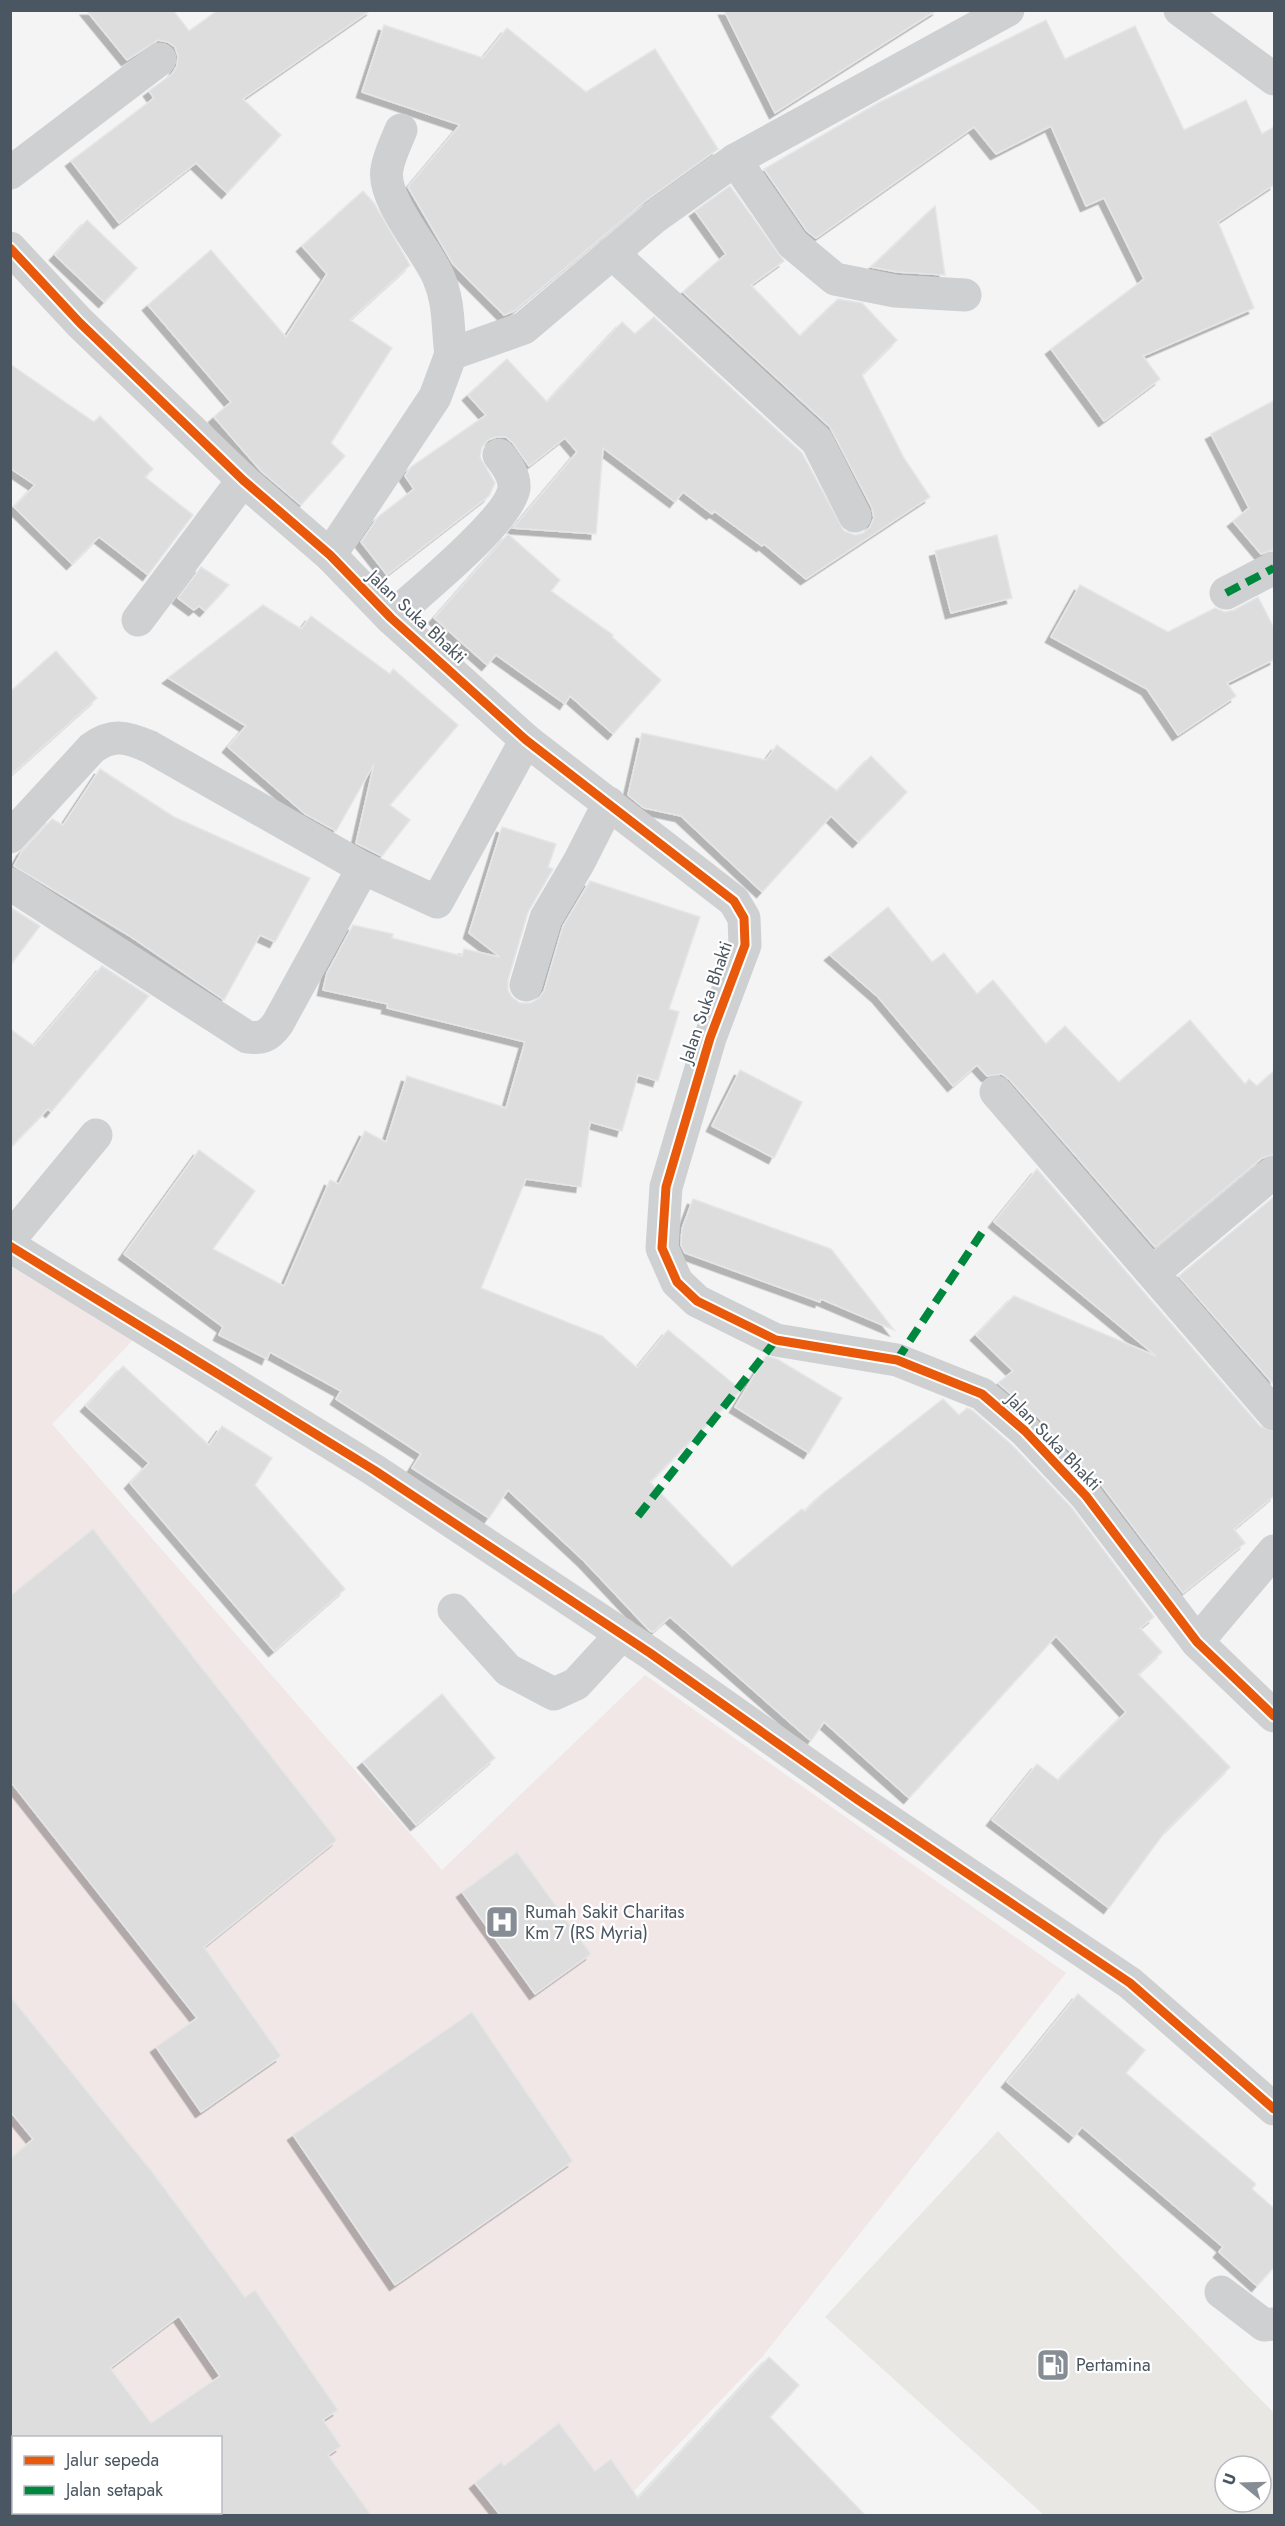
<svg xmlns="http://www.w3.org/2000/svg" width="1285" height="2526" font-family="Jost,sans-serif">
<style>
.commercial{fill:#e8e7e3;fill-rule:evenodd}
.medical{fill:#f1e7e6;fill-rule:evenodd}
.building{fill:#ddddde;stroke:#e5e6e7;stroke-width:1.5;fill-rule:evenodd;filter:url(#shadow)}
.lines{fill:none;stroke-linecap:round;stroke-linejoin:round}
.street{stroke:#ced0d2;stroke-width:33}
.quiet{stroke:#00873e;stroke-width:8;stroke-dasharray:15 8;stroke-linecap:butt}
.cycleway-casing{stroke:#fff;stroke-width:13}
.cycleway{stroke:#e8590c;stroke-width:9}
.labels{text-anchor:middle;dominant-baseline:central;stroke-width:4.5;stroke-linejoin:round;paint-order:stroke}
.street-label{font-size:18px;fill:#4a5661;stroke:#fff}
.poi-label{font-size:18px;fill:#4a5661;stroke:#fff;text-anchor:start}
</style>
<defs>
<filter id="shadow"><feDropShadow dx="-5.5" dy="5.5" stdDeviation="0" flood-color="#0004"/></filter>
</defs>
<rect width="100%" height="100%" fill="#f4f4f4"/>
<path class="commercial" d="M 998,2131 L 1274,2413 L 1274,2515 L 1044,2515 L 825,2317 ZM 1225,2466 L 1261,2466 L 1261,2502 L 1225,2502 Z"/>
<path class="medical" d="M 10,1266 L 133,1340 L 52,1424 L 442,1870 L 645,1675 L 1066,1973 L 763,2356 L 611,2515 L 11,2515 ZM 14,2438 L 220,2438 L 220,2512 L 14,2512 Z"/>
<g class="building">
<path d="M 86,10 L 173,10 L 189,31 L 218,10 L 371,10 L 243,99 L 281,135 L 227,193 L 196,163 L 119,223 L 71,161 L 154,98 L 149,91 L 172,74 L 177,66 L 178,56 L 175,47 L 168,42 L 158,40 L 127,60 Z"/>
<path d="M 724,10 L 937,10 L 775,113 Z"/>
<path d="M 1046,20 L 1065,59 L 1135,26 L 1184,130 L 1246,100 L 1262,134 L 1275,126 L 1275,184 L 1218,222 L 1254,308 L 1143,356 L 1160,379 L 1104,421 L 1051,349 L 1144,279 L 1104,198 L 1086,206 L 1051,126 L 996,154 L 974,127 L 816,238 L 807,231 L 764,169 L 878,103 Z"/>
<path d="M 384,25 L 483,58 L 507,28 L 586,92 L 655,49 L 718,149 L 644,202 L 514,311 L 504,315 L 453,264 L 408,187 L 460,125 L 362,92 Z"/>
<path d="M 730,186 L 784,261 L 751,285 L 800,336 L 838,299 L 862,303 L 897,340 L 862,375 L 904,458 L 930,497 L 806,579 L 764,544 L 762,546 L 714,511 L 712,514 L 683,492 L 675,502 L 603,448 L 596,534 L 513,528 L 577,452 L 565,438 L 529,466 L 513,443 L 506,437 L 496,437 L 488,440 L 482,447 L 480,457 L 495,483 L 489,496 L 387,575 L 361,542 L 378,517 L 414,489 L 405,476 L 411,467 L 486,415 L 468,395 L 507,359 L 547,402 L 622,322 L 635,334 L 654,317 L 802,453 L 844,531 L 855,535 L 863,533 L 870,527 L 874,518 L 872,508 L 830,427 L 683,292 L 726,254 L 695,211 Z"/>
<path d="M 363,191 L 374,203 L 410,265 L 350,320 L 392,348 L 331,443 L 345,456 L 301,505 L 261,471 L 214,417 L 231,402 L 148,305 L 211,250 L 286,337 L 327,274 L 302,246 Z"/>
<path d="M 935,206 L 945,275 L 897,272 L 871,267 Z"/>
<path d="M 87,220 L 137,268 L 104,302 L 55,255 Z"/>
<path d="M 10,364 L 94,422 L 100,416 L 153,469 L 145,477 L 193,515 L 148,575 L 99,537 L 72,564 L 14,507 L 35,485 L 10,468 Z"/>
<path d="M 1275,400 L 1275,549 L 1261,554 L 1233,521 L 1249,508 L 1211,434 Z"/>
<path d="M 508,534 L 560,580 L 551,591 L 613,635 L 612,637 L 661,680 L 613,734 L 570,696 L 565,704 L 496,655 L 487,665 L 434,618 Z"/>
<path d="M 997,535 L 1012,598 L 951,613 L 935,551 Z"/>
<path d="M 201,567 L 229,585 L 205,611 L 199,606 L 194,610 L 178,598 Z"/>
<path d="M 1080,585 L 1168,632 L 1215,608 L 1225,612 L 1234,610 L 1258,597 L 1275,630 L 1275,659 L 1227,683 L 1236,696 L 1178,735 L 1147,689 L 1051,637 Z"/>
<path d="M 263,605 L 301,629 L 311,616 L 390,674 L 393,669 L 458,725 L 390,805 L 410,820 L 382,856 L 356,843 L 374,764 L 336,831 L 305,814 L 228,747 L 246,726 L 168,678 Z"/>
<path d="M 56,651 L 97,698 L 10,776 L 10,692 Z"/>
<path d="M 642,733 L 766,760 L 777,745 L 837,791 L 871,756 L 907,792 L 858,842 L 831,816 L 762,892 L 681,816 L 644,808 L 628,795 Z"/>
<path d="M 100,769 L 174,817 L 310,878 L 275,942 L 260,935 L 224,1000 L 128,935 L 14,866 L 22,851 L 52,819 L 63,825 Z"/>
<path d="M 502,827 L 556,844 L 548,867 L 553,869 L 528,912 L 508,980 L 508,990 L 512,997 L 520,1003 L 531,1003 L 539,998 L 544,991 L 563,926 L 590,881 L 700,917 L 669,1009 L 679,1012 L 658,1081 L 638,1075 L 622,1131 L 590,1122 L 581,1187 L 526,1179 L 481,1288 L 602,1336 L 637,1368 L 668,1330 L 741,1390 L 650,1482 L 732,1567 L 802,1509 L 805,1511 L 822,1494 L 943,1399 L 959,1415 L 967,1408 L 972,1410 L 1012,1445 L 1072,1508 L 1154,1617 L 1140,1628 L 1162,1652 L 1138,1674 L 1230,1767 L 1164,1833 L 1109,1908 L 992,1820 L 1037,1764 L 1058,1780 L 1126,1712 L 1056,1636 L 909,1798 L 824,1722 L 811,1741 L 670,1617 L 653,1632 L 650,1631 L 584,1561 L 508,1490 L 489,1518 L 412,1468 L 421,1454 L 336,1399 L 341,1391 L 270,1352 L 267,1359 L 219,1335 L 223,1327 L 124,1254 L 199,1150 L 255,1191 L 213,1249 L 284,1286 L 330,1180 L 339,1184 L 365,1131 L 386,1142 L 407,1076 L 506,1108 L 525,1042 L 387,1008 L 388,1004 L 323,990 L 327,973 L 353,925 L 393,934 L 392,938 L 462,956 L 464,949 L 500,957 L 469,933 Z"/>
<path d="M 10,907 L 40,926 L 10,966 Z"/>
<path d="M 888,907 L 932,962 L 944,953 L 977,994 L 993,980 L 1046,1044 L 1065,1026 L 1119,1082 L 1190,1020 L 1245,1084 L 1249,1079 L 1257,1086 L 1275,1070 L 1275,1154 L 1262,1158 L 1155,1247 L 1010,1080 L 1002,1074 L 987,1076 L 977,1065 L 953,1086 L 878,997 L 830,955 Z"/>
<path d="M 102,966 L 149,996 L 51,1112 L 48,1109 L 10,1148 L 10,1029 L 34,1046 Z"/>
<path d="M 740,1070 L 802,1102 L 774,1158 L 712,1126 Z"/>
<path d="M 1037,1169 L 1260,1426 L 1275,1432 L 1275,1495 L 1234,1529 L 1245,1543 L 1183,1593 L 1100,1483 L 1039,1418 L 998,1383 L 1013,1371 L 976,1335 L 1014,1296 L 1156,1356 L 994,1222 Z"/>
<path d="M 1275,1196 L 1275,1386 L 1179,1276 Z"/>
<path d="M 693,1199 L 831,1249 L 894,1330 L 821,1299 L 820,1302 L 685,1253 L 681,1245 L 682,1229 Z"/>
<path d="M 766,1356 L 777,1359 L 842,1398 L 809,1453 L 735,1407 Z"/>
<path d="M 123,1366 L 209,1445 L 222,1426 L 272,1458 L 255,1485 L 345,1589 L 274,1651 L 130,1483 L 149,1463 L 86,1406 Z"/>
<path d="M 93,1529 L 337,1840 L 204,1947 L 281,2056 L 201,2112 L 156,2047 L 197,2018 L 10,1781 L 10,1596 Z"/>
<path d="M 442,1694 L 495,1758 L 416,1825 L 363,1762 Z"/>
<path d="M 517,1852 L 591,1954 L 535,1994 L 462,1892 Z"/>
<path d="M 1078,1994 L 1145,2050 L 1126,2073 L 1256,2184 L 1252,2189 L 1275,2209 L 1275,2266 L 1257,2286 L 1219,2252 L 1223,2247 L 1082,2127 L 1074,2137 L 1007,2082 Z"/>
<path d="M 10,1996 L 153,2173 L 245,2297 L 255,2290 L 338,2410 L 323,2420 L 341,2446 L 328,2455 L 372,2516 L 220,2516 L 220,2438 L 10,2438 L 10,2159 L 33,2139 L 10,2111 ZM 179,2316 L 220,2376 L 151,2423 L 110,2368 Z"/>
<path d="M 472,2012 L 573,2161 L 395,2285 L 293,2135 Z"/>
<path d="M 769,2357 L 799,2385 L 770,2417 L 866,2516 L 501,2516 L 475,2483 L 501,2462 L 504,2466 L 559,2423 L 595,2471 L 611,2459 L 638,2498 Z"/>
</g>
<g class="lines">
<g class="street">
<path d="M 1180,10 L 1274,79"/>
<path d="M 401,130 C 396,142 389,156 387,169 C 381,198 426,249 438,276 C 450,303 447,326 451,354"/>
<path d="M 735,160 L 793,244 L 835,279 L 895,291 L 965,295"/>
<path d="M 10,173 L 160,59"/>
<path d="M 10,248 L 80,323 L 243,480 L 330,555 L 391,618 L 526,740 L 734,901 L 744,918 L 745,945 L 710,1038 L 666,1187 L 662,1248 L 677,1282 L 697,1301 L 776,1340 L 897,1360 L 982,1394 L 1025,1431 L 1086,1496 L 1197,1642 L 1274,1716"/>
<path d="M 612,253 L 817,441 L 855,516"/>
<path d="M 330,555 L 435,397 L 451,354 L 524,328 L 655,217 L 735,160 L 1008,10"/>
<path d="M 1226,593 L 1274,568"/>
<path d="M 391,618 C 417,594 510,520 514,488 C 515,475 506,464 499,455"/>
<path d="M 138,620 L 243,480"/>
<path d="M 10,837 L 92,748 C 113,733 127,737 150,747 L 363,868 L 437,902 L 526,740"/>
<path d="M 10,884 L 247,1037 C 262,1039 269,1036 278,1023 L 363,868"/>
<path d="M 526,985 L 546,918 L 579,862 L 609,803"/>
<path d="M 996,1092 L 1274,1414"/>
<path d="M 10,1239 L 96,1135"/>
<path d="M 10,1246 L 374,1470 L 650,1653 L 858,1800 L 1130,1983 L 1274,2109"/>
<path d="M 1153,1273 L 1274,1172"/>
<path d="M 454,1610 L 508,1670 L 554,1694 L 576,1684 L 622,1634"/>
<path d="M 1197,1642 L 1274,1551"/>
<path d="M 1221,2292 L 1264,2325 L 1274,2324"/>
</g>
<g class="quiet">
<path d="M 1226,593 L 1274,568"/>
<path d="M 897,1360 L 983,1231"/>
<path d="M 638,1516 L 776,1340"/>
</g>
<defs>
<g id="cycleway">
<path d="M 10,248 L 80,323 L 243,480 L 330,555 L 391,618 L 526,740 L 734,901 L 744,918 L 745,945 L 710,1038 L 666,1187 L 662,1248 L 677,1282 L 697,1301 L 776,1340 L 897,1360 L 982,1394 L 1025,1431 L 1086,1496 L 1197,1642 L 1274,1716"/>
<path d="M 10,1246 L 374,1470 L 650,1653 L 858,1800 L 1130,1983 L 1274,2109"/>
</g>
</defs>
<use href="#cycleway" class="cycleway-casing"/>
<use href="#cycleway" class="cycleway"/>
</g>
<defs>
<symbol id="hospital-square" viewBox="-11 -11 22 22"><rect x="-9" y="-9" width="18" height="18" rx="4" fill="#868d94" stroke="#fff"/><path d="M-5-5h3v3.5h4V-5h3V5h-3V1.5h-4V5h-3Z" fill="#fff"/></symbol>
<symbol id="fuel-square" viewBox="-11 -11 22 22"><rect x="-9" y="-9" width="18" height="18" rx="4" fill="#868d94" stroke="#fff"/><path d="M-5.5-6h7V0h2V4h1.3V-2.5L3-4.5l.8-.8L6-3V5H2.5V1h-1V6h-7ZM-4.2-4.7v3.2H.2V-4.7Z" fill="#fff"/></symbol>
</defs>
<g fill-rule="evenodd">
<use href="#hospital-square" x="483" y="1903" width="38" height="38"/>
<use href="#fuel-square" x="1034" y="2346" width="38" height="38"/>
</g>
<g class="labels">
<g class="street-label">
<text transform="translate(417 617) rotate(43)">Jalan Suka Bhakti</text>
<text transform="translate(706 1002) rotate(-71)">Jalan Suka Bhakti</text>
<text transform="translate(1054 1442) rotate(46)">Jalan Suka Bhakti</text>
</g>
<g class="poi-label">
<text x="525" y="1912">Rumah Sakit Charitas<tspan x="525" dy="21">Km 7 (RS Myria)</tspan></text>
<text x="1076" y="2365">Pertamina</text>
</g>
</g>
<rect width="1285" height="2526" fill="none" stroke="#4a5661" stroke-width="24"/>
<rect x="12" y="2436" width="210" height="78" fill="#ffffff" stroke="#b7bbc0" stroke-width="1.5"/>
<rect x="24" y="2456" width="30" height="9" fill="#e8590c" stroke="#b7bbc0" stroke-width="1.5"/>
<text x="66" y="2466" font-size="18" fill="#4a5661">Jalur sepeda</text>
<rect x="24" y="2486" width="30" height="9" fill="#00873e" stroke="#b7bbc0" stroke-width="1.5"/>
<text x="66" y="2496" font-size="18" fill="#4a5661">Jalan setapak</text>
<g transform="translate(1243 2484) rotate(289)"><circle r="28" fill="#ffffff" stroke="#b7bbc0" stroke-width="1.5"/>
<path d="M0-4.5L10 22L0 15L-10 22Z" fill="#868d94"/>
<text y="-9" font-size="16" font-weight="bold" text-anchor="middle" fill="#4a5661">U</text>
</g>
</svg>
